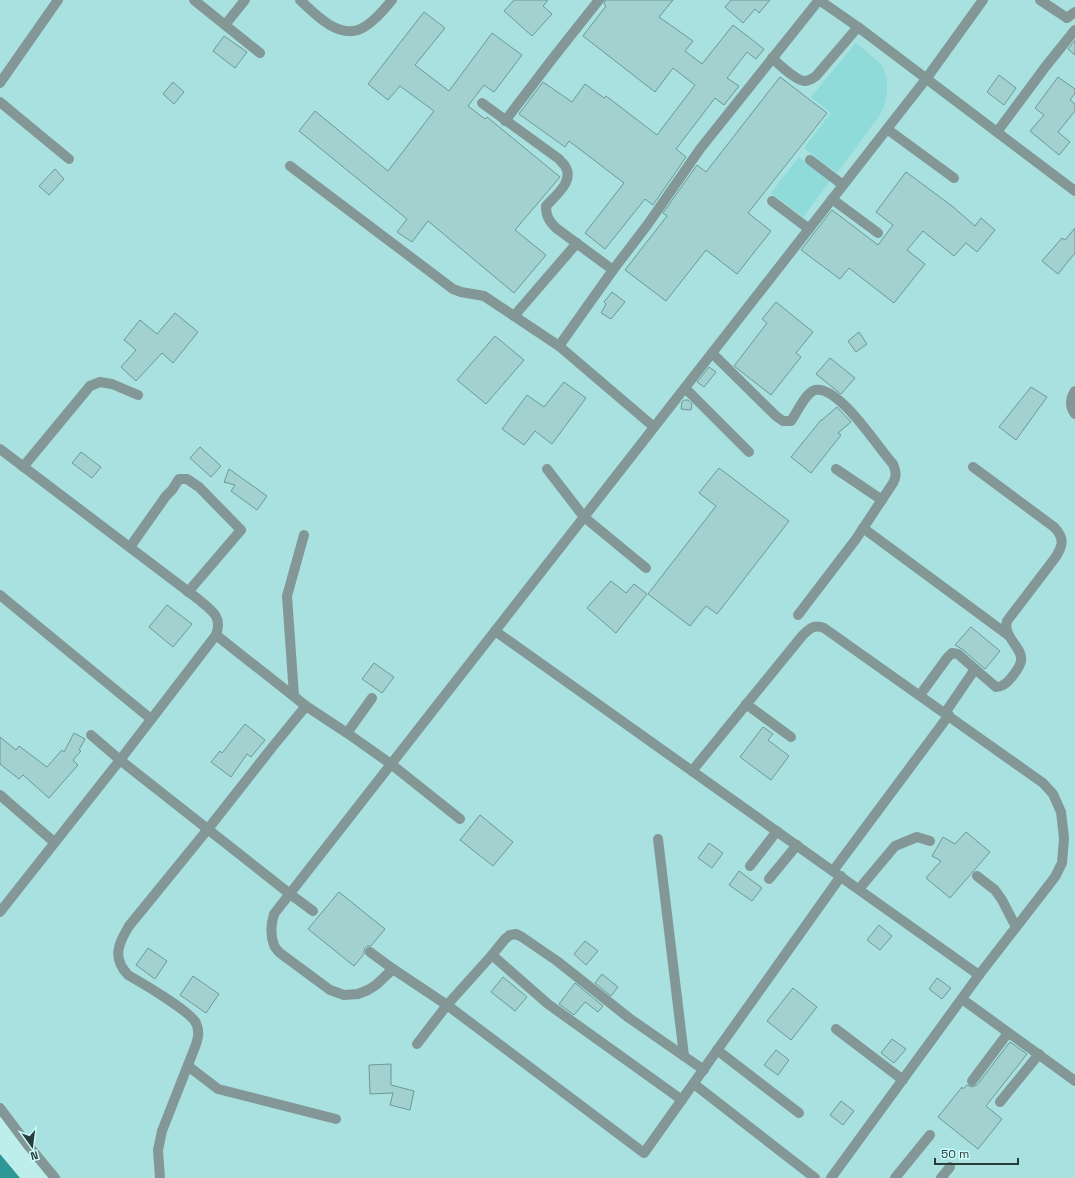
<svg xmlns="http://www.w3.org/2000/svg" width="1075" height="1178" font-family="'Space Grotesk',sans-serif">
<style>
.built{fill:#a8e1df}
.green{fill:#8edbd9}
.water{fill:#2e9897}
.building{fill:#a2d1d0;stroke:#6b9998}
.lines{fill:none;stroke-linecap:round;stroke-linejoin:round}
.minor{stroke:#839796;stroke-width:10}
</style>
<rect width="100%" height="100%" fill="#bdeeec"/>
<path class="built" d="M 0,0 L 1075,0 L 1075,1178 L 48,1178 L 0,1115 Z"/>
<g class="green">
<path d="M 856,43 L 882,65 L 887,79 L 887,93 L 884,107 L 879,116 L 837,173 L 804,148 L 831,113 L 811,97 Z"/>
<path d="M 799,157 L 830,181 L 803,217 L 771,193 Z"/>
</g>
<path class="water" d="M 0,1154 L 20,1178 L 0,1178 Z"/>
<g class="building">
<path d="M 514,0 L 548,0 L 543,6 L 552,14 L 532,36 L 504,11 Z"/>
<path d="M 605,0 L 673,0 L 659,17 L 693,41 L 685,51 L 702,64 L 733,25 L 764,49 L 756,59 L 747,52 L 727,78 L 739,86 L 724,105 L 715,98 L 676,149 L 686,157 L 653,205 L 645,199 L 605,249 L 585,233 L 624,183 L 569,141 L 565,147 L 519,114 L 543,82 L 572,102 L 585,84 L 604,98 L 606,96 L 657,135 L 695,85 L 673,68 L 655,92 L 583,36 L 606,6 L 604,4 Z"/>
<path d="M 731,0 L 770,0 L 759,13 L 755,9 L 743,23 L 725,7 Z"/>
<path d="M 424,12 L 445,28 L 415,65 L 449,91 L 492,33 L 522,55 L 494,92 L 484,85 L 468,106 L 485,119 L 487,117 L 560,177 L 515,230 L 546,255 L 514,293 L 428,221 L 412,242 L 397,232 L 407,219 L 299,131 L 315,111 L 388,171 L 434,111 L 400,86 L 388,100 L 368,84 Z"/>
<path d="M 224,36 L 247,52 L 235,68 L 213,51 Z"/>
<path d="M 1075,40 L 1075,55 L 1068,49 Z"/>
<path d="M 999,75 L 1016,88 L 1004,105 L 987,92 Z"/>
<path d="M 780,77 L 827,113 L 748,213 L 771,231 L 737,274 L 706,250 L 666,301 L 625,270 L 667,216 L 663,213 L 697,165 L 706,172 Z"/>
<path d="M 1058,77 L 1075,89 L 1075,93 L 1070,100 L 1075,104 L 1075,111 L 1058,132 L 1070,142 L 1059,155 L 1030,131 L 1044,115 L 1035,108 Z"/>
<path d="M 173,82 L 184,92 L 174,104 L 163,94 Z"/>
<path d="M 55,169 L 64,179 L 49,195 L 39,186 Z"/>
<path d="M 906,172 L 952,206 L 975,226 L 981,218 L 995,230 L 977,252 L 966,243 L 954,256 L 923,231 L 907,250 L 925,264 L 894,303 L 849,268 L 840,279 L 801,250 L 832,210 L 878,245 L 893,225 L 876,212 Z"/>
<path d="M 1075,228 L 1075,253 L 1058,274 L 1042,261 L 1062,238 L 1065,240 Z"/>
<path d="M 612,292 L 625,302 L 611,319 L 601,313 L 606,304 L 604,302 Z"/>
<path d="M 776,302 L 813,332 L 796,353 L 801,357 L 771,395 L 734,366 L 767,323 L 762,319 Z"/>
<path d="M 175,313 L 198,332 L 173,363 L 162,353 L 136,381 L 121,367 L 136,350 L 124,340 L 140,320 L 157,334 Z"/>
<path d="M 859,332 L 867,344 L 856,352 L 848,341 Z"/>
<path d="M 495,336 L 524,360 L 486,404 L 457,380 Z"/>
<path d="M 830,358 L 855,378 L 841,394 L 816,374 Z"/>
<path d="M 709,367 L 716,372 L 704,387 L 697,382 Z"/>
<path d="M 564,382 L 586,398 L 552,444 L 535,431 L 524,445 L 502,429 L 527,395 L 544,407 Z"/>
<path d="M 1031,387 L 1047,397 L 1016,440 L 999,427 Z"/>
<path d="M 684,400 L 688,400 L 692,404 L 691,410 L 681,409 L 682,402 Z"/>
<path d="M 837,407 L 851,422 L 838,433 L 841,435 L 811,473 L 791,457 L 821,420 L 822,420 Z"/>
<path d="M 200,447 L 221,466 L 211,477 L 190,458 Z"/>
<path d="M 81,452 L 101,467 L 92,478 L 72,463 Z"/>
<path d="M 719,468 L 789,521 L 717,614 L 706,606 L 690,626 L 648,594 L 716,506 L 699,493 Z"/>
<path d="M 229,469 L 267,496 L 257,510 L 231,491 L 235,485 L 224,482 Z"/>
<path d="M 611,581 L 626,593 L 634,584 L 647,594 L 616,633 L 587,608 Z"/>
<path d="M 167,605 L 192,624 L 173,647 L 149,627 Z"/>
<path d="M 971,627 L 1000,651 L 985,669 L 962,649 L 955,645 Z"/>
<path d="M 374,663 L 394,677 L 382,693 L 362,679 Z"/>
<path d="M 245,724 L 265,740 L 251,757 L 247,754 L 231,777 L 211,762 L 220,751 L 222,753 Z"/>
<path d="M 763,727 L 773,734 L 768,740 L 789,756 L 771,780 L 740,757 Z"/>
<path d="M 74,733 L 85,739 L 79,750 L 81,751 L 73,760 L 78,765 L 49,798 L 23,775 L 19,779 L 0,764 L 0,737 L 16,750 L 19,746 L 47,767 L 62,750 L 64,752 Z"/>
<path d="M 480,815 L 513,842 L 493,866 L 460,840 Z"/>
<path d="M 966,832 L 990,852 L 950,898 L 926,878 L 941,861 L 932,856 L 943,837 L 955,844 Z"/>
<path d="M 709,843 L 723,853 L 712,868 L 698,858 Z"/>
<path d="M 739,871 L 762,888 L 752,901 L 729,885 Z"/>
<path d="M 339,892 L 385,929 L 371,946 L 368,946 L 365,948 L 364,951 L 364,954 L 354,966 L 308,929 Z"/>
<path d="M 879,925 L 892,936 L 880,950 L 867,940 Z"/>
<path d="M 585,941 L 598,951 L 586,965 L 574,954 Z"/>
<path d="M 148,948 L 167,961 L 155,979 L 136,965 Z"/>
<path d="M 602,974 L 618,987 L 611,996 L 595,983 Z"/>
<path d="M 193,976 L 219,994 L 206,1013 L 180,995 Z"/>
<path d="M 503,977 L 527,997 L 515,1011 L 491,992 Z"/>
<path d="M 937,978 L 951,988 L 942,999 L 929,989 Z"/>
<path d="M 575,983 L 603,1006 L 598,1012 L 585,1002 L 574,1015 L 559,1004 Z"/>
<path d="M 793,988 L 817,1007 L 791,1040 L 767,1021 Z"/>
<path d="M 892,1039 L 906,1049 L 894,1063 L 881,1053 Z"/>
<path d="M 1010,1042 L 1027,1054 L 986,1106 L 1002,1119 L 978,1149 L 938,1117 L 962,1087 L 963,1089 L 967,1085 L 972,1087 L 977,1085 Z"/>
<path d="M 776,1050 L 789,1060 L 778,1075 L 764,1065 Z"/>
<path d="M 391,1064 L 391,1085 L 414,1091 L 410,1110 L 390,1105 L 393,1093 L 370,1094 L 369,1065 Z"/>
<path d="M 841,1101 L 854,1111 L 843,1125 L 830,1115 Z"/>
</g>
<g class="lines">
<g class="minor">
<path d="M 194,0 L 260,53"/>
<path d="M 300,0 C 314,13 336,37 358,30 C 370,26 384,10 392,0"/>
<path d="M 819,0 L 858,27 L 1075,191"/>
<path d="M 1040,0 L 1067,18 L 1075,12"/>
<path d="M 225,25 L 245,0"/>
<path d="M 772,58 C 779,64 795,80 804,81 C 809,81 812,79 816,76 L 858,27"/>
<path d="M 0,83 L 58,0"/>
<path d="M 0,102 L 69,159"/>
<path d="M 482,103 L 559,159 C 561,162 564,164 565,166 C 575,181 555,196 546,206 C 546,216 549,221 556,228 L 613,270"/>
<path d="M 505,121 L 553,58 L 599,0"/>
<path d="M 887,129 L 954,178"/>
<path d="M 997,132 L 1046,66 L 1075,30"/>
<path d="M 810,160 L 843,185"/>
<path d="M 290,166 L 453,289 L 461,292 L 484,296 L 559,346"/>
<path d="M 832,199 L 878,233"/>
<path d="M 772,201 L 809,229"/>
<path d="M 514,316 L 577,243"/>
<path d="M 712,353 L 776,416 L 783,421 L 791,421 C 797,413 805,393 815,390 C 839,385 878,448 893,464 C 896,472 897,476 893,483 L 856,539 L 798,615"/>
<path d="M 685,388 L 749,452"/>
<path d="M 1075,391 C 1070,399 1069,406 1075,414"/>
<path d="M 654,427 L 559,346 L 613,270 L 648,224 L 700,149 L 819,0"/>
<path d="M 0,449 L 198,599 C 211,610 223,616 216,635 L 120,760 L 0,912"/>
<path d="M 23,467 L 90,386 L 100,382 L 112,384 L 138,395"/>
<path d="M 547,469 L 584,517 L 646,568"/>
<path d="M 836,469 L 882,500"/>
<path d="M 863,528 L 1008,635"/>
<path d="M 130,547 L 166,496 L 172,490 L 179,479 L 187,479 L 199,487 L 241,530 L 188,592"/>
<path d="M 0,595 L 151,719"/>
<path d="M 495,631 L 979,975 L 831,1178"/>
<path d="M 216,635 L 306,706 L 347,733 L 391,764 L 460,819"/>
<path d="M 920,695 L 947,658 L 952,653 L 958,654 L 975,669"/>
<path d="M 294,696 L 287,596 L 304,535"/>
<path d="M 746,704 L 791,737"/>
<path d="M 945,713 L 975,669 L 996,687 C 1003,687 1007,683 1011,678 C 1015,673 1020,667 1021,661 C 1023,651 1011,642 1008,633 C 1006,629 1006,625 1007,621 L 1055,558 C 1063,546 1065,538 1054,527 L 973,467"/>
<path d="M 347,733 L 372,698"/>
<path d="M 91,735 L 120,760 L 290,894 L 313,911"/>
<path d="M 692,771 L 802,636 C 809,629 813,624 824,628 L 1043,783 L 1053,794 L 1061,812 L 1064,838 L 1062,863 L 1055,877 L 979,975"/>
<path d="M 0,795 L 54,842"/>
<path d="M 658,839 L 684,1056"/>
<path d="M 750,866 L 777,831"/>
<path d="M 833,871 L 949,715"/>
<path d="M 977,876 L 995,890 L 1002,900 L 1016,927"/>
<path d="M 769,879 L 797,845"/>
<path d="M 859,889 L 895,846 L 917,837 L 930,841"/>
<path d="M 370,952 L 393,969 L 447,1005 L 644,1153 L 841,876"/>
<path d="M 492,955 L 548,1004 L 682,1100"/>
<path d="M 393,969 L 376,985 L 368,990 L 358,994 L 344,995 L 330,990 L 280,953 C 278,951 275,948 274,945 C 270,935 271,924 274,914 L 926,79 L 983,0"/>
<path d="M 962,999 L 1075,1081"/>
<path d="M 836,1029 L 903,1080"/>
<path d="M 417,1044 L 447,1005 L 492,955 L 505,939 L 510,935 L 516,934 L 522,937 L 557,961 L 629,1018 L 704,1070"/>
<path d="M 717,1050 L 799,1113"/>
<path d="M 188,1066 L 218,1089 L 336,1119"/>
<path d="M 972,1081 L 1008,1033"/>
<path d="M 694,1084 L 815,1178"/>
<path d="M 1000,1102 L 1039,1054"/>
<path d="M 0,1108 L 27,1144 L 55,1178"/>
<path d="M 160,1178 L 158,1150 L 162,1131 L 195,1047 C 198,1039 200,1032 196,1023 C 190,1011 142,983 128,975 C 112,958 118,944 129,926 L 208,829 L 274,745 L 306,706"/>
<path d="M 895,1178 L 930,1135"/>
<path d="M 941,1178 L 950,1167"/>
</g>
</g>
<g transform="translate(32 1146) rotate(166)" stroke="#cafbfa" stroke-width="3" paint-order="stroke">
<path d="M0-3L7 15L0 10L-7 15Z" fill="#293c3c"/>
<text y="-6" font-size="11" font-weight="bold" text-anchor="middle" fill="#293c3c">N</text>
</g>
<path d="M935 1158v6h83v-6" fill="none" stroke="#293c3c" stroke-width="2"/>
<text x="941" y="1158" font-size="12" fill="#293c3c" stroke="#cafbfa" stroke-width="3" paint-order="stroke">50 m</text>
</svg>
